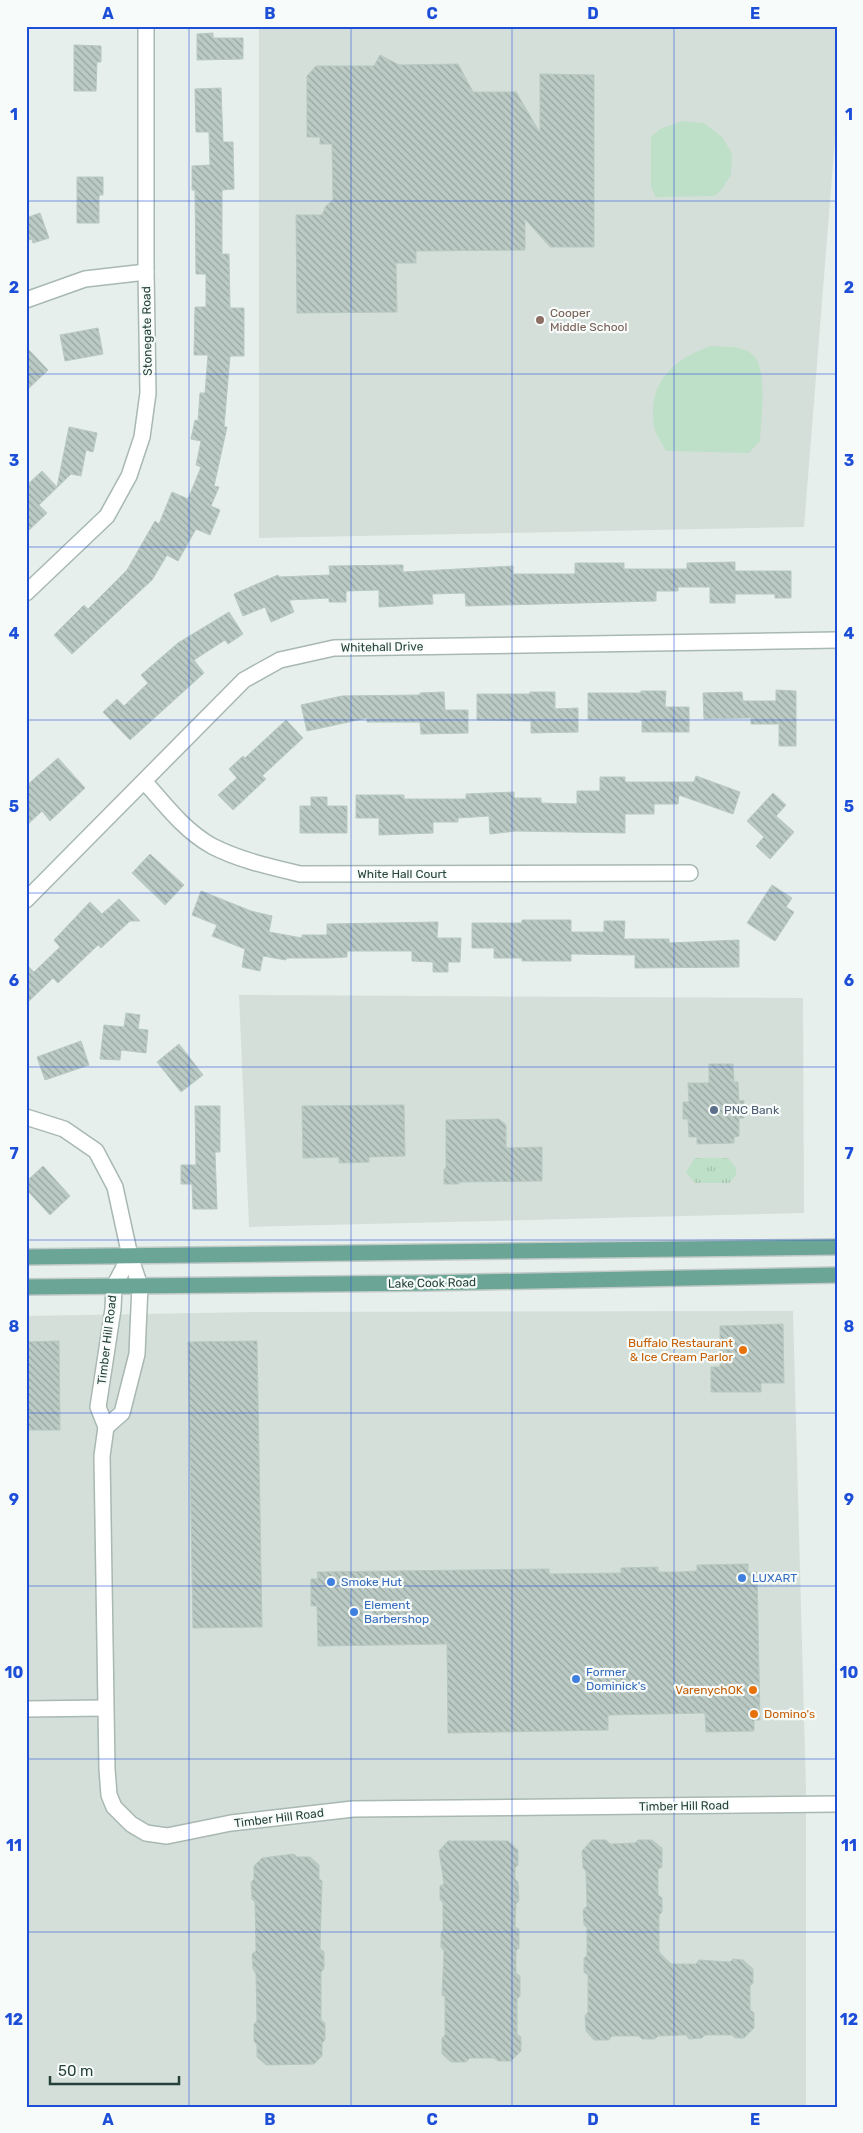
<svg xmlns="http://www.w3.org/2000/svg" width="863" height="2133" font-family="Rubik,sans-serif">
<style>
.built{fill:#d4dfda}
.grass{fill:url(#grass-tufts)}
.garden{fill:#bfe0c8}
.building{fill:url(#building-back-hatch);stroke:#b8c9c2}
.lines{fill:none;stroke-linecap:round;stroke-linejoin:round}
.minor-casing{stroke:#a8b8b2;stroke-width:18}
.major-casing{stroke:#c2cac8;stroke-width:18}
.minor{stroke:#fff;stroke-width:15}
.major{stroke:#6aa596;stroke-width:15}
.grid{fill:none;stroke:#1d4ed8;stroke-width:1;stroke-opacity:0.55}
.education-dot{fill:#8d6e63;stroke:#f7fbf9;stroke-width:2}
.service-dot{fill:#5c6f8a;stroke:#f7fbf9;stroke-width:2}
.food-dot{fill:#e8710a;stroke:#f7fbf9;stroke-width:2}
.shop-dot{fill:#3f7fe0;stroke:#f7fbf9;stroke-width:2}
.labels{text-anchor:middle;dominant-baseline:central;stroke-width:4.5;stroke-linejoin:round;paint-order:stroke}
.education-label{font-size:12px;fill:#785e54;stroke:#f7fbf9;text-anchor:start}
.street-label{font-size:12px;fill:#24423a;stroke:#f7fbf9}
.service-label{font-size:12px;fill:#4e5e75;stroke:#f7fbf9;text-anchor:start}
.food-label{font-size:12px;fill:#c56008;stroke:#f7fbf9;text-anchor:end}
.shop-label{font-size:12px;fill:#366cbe;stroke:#f7fbf9;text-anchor:start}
.neatline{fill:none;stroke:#1d4ed8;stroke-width:2}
.grid-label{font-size:16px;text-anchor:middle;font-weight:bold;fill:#1d4ed8}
</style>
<defs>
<pattern id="grass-tufts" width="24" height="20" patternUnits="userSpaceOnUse" patternTransform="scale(1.25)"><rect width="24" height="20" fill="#bfe0c8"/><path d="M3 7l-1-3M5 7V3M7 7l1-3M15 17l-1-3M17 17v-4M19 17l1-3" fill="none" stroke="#a4c1ad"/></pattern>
<pattern id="building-back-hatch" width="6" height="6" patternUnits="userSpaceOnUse" patternTransform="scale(1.25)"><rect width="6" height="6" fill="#bbcac4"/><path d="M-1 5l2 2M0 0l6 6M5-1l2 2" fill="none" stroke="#98a6a0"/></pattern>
</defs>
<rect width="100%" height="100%" fill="#e6efeb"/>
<g class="built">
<path d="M 259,26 L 837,26 L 837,114 L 804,527 L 259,538 Z"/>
<path d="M 239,995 L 803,998 L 804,1213 L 249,1227 Z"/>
<path d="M 793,1311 L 806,1790 L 806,2106 L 26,2107 L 26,1316 L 256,1312 Z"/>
</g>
<path class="grass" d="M 695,1158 L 728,1158 L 736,1168 L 736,1175 L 729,1183 L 695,1183 L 686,1172 Z"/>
<g class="garden">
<path d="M 682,121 L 704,123 L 723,138 L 732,154 L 731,175 L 722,189 L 715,196 L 656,197 L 651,187 L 651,137 L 660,129 Z"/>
<path d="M 711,346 C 724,347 742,345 753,355 C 768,368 761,420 760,441 L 749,453 L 666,451 C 662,443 655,434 654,426 C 647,383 674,358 711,346 Z"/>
</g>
<g class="building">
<path d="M 213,33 L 213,38 L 243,38 L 243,59 L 197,60 L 197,34 Z"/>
<path d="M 74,45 L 101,46 L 101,62 L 97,62 L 96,91 L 74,91 Z"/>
<path d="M 380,55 L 399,65 L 458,64 L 473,92 L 516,92 L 540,133 L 540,74 L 594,75 L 594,247 L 550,247 L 525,219 L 525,250 L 416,251 L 416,263 L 396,263 L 397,312 L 297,313 L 296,215 L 322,215 L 326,206 L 333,200 L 332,144 L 320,144 L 320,137 L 307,137 L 307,76 L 316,66 L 374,66 Z"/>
<path d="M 221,88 L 223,142 L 233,142 L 234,189 L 222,190 L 222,254 L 229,254 L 230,308 L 244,308 L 244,356 L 230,356 L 224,427 L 227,427 L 214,486 L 219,487 L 211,506 L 220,510 L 210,535 L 196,529 L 178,561 L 167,555 L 152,580 L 72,654 L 54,635 L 84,605 L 88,609 L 127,570 L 155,521 L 159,524 L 172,492 L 188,499 L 201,467 L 196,465 L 201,441 L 191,439 L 195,420 L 198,421 L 200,393 L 205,393 L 208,355 L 194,355 L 195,307 L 206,307 L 206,274 L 196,274 L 195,190 L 192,190 L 192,166 L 210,165 L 209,132 L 196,132 L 195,89 Z"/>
<path d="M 77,177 L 103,177 L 103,195 L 99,195 L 99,223 L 77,223 Z"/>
<path d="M 40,213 L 49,238 L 33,243 L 32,239 L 26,241 L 26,218 Z"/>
<path d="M 98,328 L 103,354 L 65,361 L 60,335 Z"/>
<path d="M 26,347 L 48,370 L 26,391 Z"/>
<path d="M 69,427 L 97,433 L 93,452 L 86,450 L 81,476 L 71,474 L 39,505 L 47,513 L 26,533 L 26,486 L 42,471 L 57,487 Z"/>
<path d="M 735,562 L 735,571 L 791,571 L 791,598 L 775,598 L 775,594 L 735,594 L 735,603 L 710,603 L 710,587 L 678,587 L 678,591 L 656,591 L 656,601 L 466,606 L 465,593 L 432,594 L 433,604 L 379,607 L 379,590 L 346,591 L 346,602 L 329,602 L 329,598 L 289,600 L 294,612 L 271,622 L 265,607 L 243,616 L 234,594 L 278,575 L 279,577 L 330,575 L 329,566 L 403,565 L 403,572 L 513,566 L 513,574 L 575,574 L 575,563 L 624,563 L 624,569 L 687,569 L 687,563 Z"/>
<path d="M 229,612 L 243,634 L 228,644 L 225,640 L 194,660 L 204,673 L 130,740 L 103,712 L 117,699 L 124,706 L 148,683 L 141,675 L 178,643 Z"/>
<path d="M 776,690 L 796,691 L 796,746 L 779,746 L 779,724 L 751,724 L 751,718 L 704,719 L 703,693 L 742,692 L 743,701 L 776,701 Z"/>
<path d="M 641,691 L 666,691 L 665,707 L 689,707 L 689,732 L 642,732 L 642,720 L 588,720 L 588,693 L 641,693 Z"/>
<path d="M 444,692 L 445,710 L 468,710 L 468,733 L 421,734 L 420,722 L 367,722 L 367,718 L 307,731 L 301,705 L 342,696 L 420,695 L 420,693 Z"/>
<path d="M 530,692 L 555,692 L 555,709 L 578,708 L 578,732 L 531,733 L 531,721 L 477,720 L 477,694 L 530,694 Z"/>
<path d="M 286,720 L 303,738 L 262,776 L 266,779 L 233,810 L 218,795 L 237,778 L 229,769 L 243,756 L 245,758 Z"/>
<path d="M 58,758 L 85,788 L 50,821 L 42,811 L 26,826 L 26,786 Z"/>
<path d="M 696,776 L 740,792 L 733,814 L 679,795 L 678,804 L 654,804 L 654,814 L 625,814 L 625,833 L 516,831 L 490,834 L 489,816 L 458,818 L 458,822 L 433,822 L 433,833 L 379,835 L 379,818 L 356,818 L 356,795 L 404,795 L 404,799 L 466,799 L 466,794 L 514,792 L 514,798 L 541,798 L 541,803 L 577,804 L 577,791 L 600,791 L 600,777 L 625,777 L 625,782 L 694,782 Z"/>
<path d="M 773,793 L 786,805 L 776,816 L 794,832 L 770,859 L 756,846 L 764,837 L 747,821 Z"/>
<path d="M 311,797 L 327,797 L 327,806 L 347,806 L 347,833 L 300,833 L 300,806 L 311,806 Z"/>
<path d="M 150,854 L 184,885 L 165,905 L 132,873 Z"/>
<path d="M 772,885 L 792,898 L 786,907 L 794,912 L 775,941 L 747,923 Z"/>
<path d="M 201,891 L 251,911 L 272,916 L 269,932 L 302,938 L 302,935 L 327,935 L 327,924 L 438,922 L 437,938 L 461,938 L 460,962 L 448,962 L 448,972 L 433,972 L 433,962 L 412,961 L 412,951 L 347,951 L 347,957 L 329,958 L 286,958 L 286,960 L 263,956 L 260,971 L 242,967 L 245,949 L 212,936 L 217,925 L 192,915 Z"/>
<path d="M 119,899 L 140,921 L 130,921 L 101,948 L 98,945 L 58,983 L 53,978 L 26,1004 L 26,964 L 34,972 L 60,947 L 54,940 L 90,902 L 102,914 Z"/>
<path d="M 522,920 L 571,920 L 571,932 L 604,932 L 604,921 L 625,921 L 624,939 L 669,939 L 669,943 L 739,940 L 739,967 L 635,968 L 635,955 L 571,954 L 571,961 L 522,961 L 522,958 L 494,958 L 494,948 L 472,948 L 472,923 L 522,923 Z"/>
<path d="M 126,1013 L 140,1015 L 138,1029 L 148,1030 L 146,1053 L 121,1050 L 120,1060 L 100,1059 L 104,1025 L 124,1027 Z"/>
<path d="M 81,1041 L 89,1065 L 45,1080 L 37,1057 Z"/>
<path d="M 179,1044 L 203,1075 L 181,1092 L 157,1062 Z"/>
<path d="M 709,1064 L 733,1064 L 734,1082 L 738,1082 L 739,1101 L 744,1100 L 744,1118 L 739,1118 L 739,1136 L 734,1137 L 734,1143 L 697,1144 L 697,1137 L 689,1137 L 688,1119 L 683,1119 L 683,1102 L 689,1102 L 688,1083 L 709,1083 Z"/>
<path d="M 404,1105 L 405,1156 L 369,1157 L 369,1162 L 339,1163 L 339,1157 L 303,1158 L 302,1106 Z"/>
<path d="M 195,1106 L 220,1106 L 220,1152 L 215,1152 L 217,1209 L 193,1209 L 192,1184 L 181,1184 L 181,1165 L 196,1165 Z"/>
<path d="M 499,1119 L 506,1125 L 506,1148 L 542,1147 L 542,1181 L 459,1182 L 459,1184 L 444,1184 L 444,1169 L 446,1169 L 446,1120 Z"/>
<path d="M 43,1166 L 70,1196 L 50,1215 L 26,1189 L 26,1182 Z"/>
<path d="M 783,1324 L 784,1383 L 761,1383 L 761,1392 L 711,1392 L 711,1367 L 720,1367 L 720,1326 Z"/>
<path d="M 59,1341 L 60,1430 L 26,1430 L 26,1342 Z"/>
<path d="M 257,1341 L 262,1627 L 193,1628 L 188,1342 Z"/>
<path d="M 748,1564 L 748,1573 L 757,1572 L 760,1720 L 754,1720 L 754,1731 L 706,1732 L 705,1713 L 608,1715 L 608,1730 L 448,1733 L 447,1644 L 318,1646 L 317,1606 L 311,1606 L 311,1579 L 318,1579 L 317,1572 L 549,1569 L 549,1574 L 621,1573 L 621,1568 L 658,1567 L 658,1572 L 679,1572 L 697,1571 L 697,1565 Z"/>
<path d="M 592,1840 L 606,1840 L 610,1844 L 635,1843 L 638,1840 L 652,1840 L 662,1848 L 662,1867 L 658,1869 L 658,1895 L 662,1898 L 662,1912 L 659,1915 L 659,1952 L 671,1964 L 696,1964 L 699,1960 L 730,1962 L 733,1959 L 743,1960 L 753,1969 L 753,1983 L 750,1986 L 750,2010 L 754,2013 L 754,2028 L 744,2038 L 735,2038 L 732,2035 L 705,2035 L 702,2038 L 689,2039 L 686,2035 L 658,2036 L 655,2039 L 642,2039 L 639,2036 L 612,2036 L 609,2040 L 594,2040 L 586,2031 L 585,2016 L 588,2012 L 588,1975 L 584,1972 L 584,1958 L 587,1956 L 587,1928 L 584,1925 L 583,1910 L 587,1906 L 586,1871 L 583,1868 L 582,1851 Z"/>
<path d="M 448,1841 L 508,1841 L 518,1850 L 518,1865 L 515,1868 L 515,1879 L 518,1882 L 519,1901 L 516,1904 L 515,1927 L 519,1929 L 519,1948 L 516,1951 L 516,1973 L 520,1976 L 520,1996 L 517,1999 L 517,2034 L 521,2037 L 521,2051 L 511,2061 L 498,2061 L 494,2058 L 470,2058 L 466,2062 L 451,2062 L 442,2054 L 442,2038 L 445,2035 L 445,1997 L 442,1995 L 444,1951 L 441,1947 L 441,1933 L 443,1930 L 443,1903 L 440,1899 L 440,1886 L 444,1884 L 439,1851 Z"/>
<path d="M 294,1854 L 297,1857 L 310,1857 L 319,1865 L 319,1879 L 322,1881 L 320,1949 L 324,1952 L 324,1969 L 321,1972 L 321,2020 L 325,2023 L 325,2040 L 322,2043 L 322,2056 L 314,2064 L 266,2065 L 257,2057 L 257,2045 L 254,2041 L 254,2024 L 257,2021 L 256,1974 L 253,1969 L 252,1954 L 256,1951 L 255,1902 L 252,1899 L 251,1882 L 254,1879 L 254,1866 L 262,1858 Z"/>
</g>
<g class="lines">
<defs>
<g id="minor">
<path d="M 26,300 L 85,279 L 146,272"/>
<path d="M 26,593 L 107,516 L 129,476 L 142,437 L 148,393 L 146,272 L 146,26"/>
<path d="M 145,782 C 165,805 185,831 212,846 C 239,860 271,867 300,874 L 690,873"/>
<path d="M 26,900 L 244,680 L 280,660 L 334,648 L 837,640"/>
<path d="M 26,1117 L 64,1129 L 96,1151 L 115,1187 L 130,1256 L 140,1286 L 138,1330 L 137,1354 L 122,1413 L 106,1427"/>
<path d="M 130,1256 L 114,1286 L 113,1309 L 98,1407 L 106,1427 L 102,1456 L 107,1769 L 109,1795 L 114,1807 L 131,1824 L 146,1833 L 167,1836 L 231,1823 L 353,1809 L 837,1804"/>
<path d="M 26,1709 L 105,1708"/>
</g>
<g id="major">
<path d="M 26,1257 L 837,1247"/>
<path d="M 26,1287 L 425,1283 L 837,1275"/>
</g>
</defs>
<use href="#minor" class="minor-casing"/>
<use href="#major" class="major-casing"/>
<use href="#minor" class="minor"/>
<use href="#major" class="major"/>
</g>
<path class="grid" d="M 189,26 L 189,2107M 351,26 L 351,2107M 512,26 L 512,2107M 674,26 L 674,2107M 26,201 L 837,201M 26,374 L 837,374M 26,547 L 837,547M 26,720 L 837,720M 26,893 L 837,893M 26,1067 L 837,1067M 26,1240 L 837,1240M 26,1413 L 837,1413M 26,1586 L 837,1586M 26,1759 L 837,1759M 26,1932 L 837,1932"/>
<circle class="education-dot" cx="540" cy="320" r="5"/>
<circle class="service-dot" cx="714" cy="1110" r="5"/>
<g class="food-dot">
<circle cx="743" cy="1350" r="5"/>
<circle cx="753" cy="1690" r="5"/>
<circle cx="754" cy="1714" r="5"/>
</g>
<g class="shop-dot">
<circle cx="742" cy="1578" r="5"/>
<circle cx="331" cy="1582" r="5"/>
<circle cx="354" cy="1612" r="5"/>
<circle cx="576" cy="1679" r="5"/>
</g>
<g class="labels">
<g class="education-label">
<text x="550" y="313">Cooper<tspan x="550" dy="14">Middle School</tspan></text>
</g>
<g class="street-label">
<text transform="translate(147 331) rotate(-91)">Stonegate Road</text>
<text transform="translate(382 647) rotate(-1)">Whitehall Drive</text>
<text x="402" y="874">White Hall Court</text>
<text transform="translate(432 1283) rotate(-1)">Lake Cook Road</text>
<text transform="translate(107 1340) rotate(-83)">Timber Hill Road</text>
<text transform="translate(684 1806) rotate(-1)">Timber Hill Road</text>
<text transform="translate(279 1818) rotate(-7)">Timber Hill Road</text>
</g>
<g class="service-label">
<text x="724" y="1110">PNC Bank</text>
</g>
<g class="food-label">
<text x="733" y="1343">Buffalo Restaurant<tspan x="733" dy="14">&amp; Ice Cream Parlor</tspan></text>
<text x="743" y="1690">VarenychOK</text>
<text x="764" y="1714" text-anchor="start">Domino's</text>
</g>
<g class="shop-label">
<text x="752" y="1578">LUXART</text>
<text x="341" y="1582">Smoke Hut</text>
<text x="364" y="1605">Element<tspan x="364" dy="14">Barbershop</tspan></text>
<text x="586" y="1672">Former<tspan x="586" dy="14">Dominick's</tspan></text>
</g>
</g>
<rect width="863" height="2133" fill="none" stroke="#f7fbf9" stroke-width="55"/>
<path d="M50 2076v8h129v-8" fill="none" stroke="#24423a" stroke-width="2.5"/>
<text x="58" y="2076" font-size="15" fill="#24423a" stroke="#f7fbf9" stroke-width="4" paint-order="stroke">50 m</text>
<rect x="28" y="28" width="808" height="2078" class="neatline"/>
<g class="grid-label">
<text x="108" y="19">A</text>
<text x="270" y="19">B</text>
<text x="432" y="19">C</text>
<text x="593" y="19">D</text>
<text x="755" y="19">E</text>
<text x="14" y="120">1</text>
<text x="849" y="120">1</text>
<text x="14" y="293">2</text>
<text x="849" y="293">2</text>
<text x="14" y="466">3</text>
<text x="849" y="466">3</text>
<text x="14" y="639">4</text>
<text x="849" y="639">4</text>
<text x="14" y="812">5</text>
<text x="849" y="812">5</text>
<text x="14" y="986">6</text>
<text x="849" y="986">6</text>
<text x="14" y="1159">7</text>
<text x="849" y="1159">7</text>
<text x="14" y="1332">8</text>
<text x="849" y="1332">8</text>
<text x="14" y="1505">9</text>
<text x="849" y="1505">9</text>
<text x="14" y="1678">10</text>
<text x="849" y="1678">10</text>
<text x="14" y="1851">11</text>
<text x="849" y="1851">11</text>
<text x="14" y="2025">12</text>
<text x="849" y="2025">12</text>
<text x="108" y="2125">A</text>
<text x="270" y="2125">B</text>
<text x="432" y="2125">C</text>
<text x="593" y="2125">D</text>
<text x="755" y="2125">E</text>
</g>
</svg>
